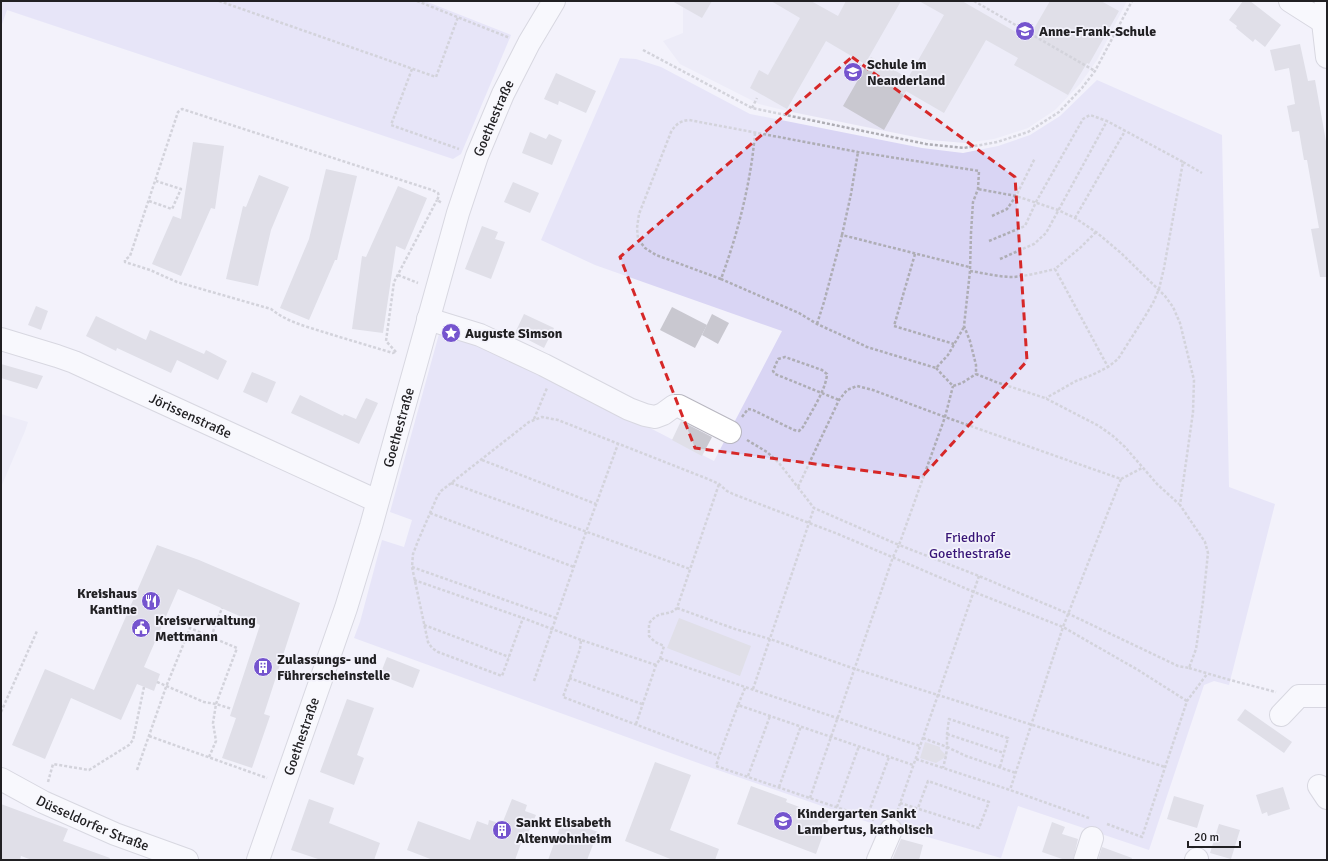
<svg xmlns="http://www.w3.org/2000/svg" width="1328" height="861" font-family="Signika,sans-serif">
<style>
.built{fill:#e6e4f4}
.green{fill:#d9d5f4}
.building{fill:#c9c8d0}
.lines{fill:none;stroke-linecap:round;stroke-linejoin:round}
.minor-casing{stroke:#b8b7c0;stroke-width:24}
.major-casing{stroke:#b8b7c0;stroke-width:24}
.path{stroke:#aeadb4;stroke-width:2.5;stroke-dasharray:3 2;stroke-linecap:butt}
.minor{stroke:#fff;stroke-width:22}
.major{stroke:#fff;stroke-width:22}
.marked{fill:none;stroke:#d62828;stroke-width:3;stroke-dasharray:8 5;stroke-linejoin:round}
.labels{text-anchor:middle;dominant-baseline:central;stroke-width:3.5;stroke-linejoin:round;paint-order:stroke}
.poi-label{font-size:14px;font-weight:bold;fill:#212023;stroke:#f3f2fb;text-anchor:start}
.street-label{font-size:14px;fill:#212023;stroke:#f3f2fb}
.park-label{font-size:14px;fill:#381577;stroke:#f3f2fb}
</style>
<rect width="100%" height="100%" fill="#f3f2fb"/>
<g class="built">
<path d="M 683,1 L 1127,1 L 1097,60 L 1080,84 L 1055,110 L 1028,128 L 994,139 L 965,143 L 930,140 L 787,111 L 759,104 L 680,64 L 663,41 L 683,33 Z"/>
<path d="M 1,414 L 28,422 L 25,431 L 1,487 Z"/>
</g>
<g class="green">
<path d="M 1,1 L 425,1 L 511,35 L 461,154 L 453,159 L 7,10 L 1,27 Z"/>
<path d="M 620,58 L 636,59 L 661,67 L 750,114 L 922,148 L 963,153 L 998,146 L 1030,135 L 1060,116 L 1097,80 L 1222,135 L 1229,487 L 1275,504 L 1229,685 L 1214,681 L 1204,685 L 1149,850 L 1018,806 L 1001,858 L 903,830 L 891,830 L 712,768 L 354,638 L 360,622 L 382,540 L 404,547 L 412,520 L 390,512 L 439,334 L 493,347 L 714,461 L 782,331 L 595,265 L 541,240 Z"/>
</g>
<g class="building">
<path d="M 672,1 L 712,1 L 702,18 Z"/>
<path d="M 771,1 L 811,1 L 838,16 L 846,1 L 901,1 L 865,64 L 826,41 L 787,109 L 750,88 L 759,70 L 768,75 L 800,18 Z"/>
<path d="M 919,1 L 962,1 L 1028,39 L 1050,1 L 1101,1 L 1119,11 L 1089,64 L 1087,63 L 1068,95 L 1014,65 L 1018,58 L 986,40 L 944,113 L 906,91 L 884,130 L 843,106 L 871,57 L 908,78 L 944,15 Z"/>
<path d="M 1243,1 L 1250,1 L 1281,25 L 1265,47 L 1255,39 L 1253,42 L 1236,28 L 1237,26 L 1229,20 Z"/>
<path d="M 1300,44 L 1308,81 L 1315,80 L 1327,147 L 1327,277 L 1320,277 L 1311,229 L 1319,228 L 1307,160 L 1304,160 L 1299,131 L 1292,132 L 1287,106 L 1295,104 L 1289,68 L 1275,71 L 1270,50 Z"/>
<path d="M 556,73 L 596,91 L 586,113 L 559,101 L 558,105 L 544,99 Z"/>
<path d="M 530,132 L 546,139 L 549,134 L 562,140 L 552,165 L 522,153 Z"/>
<path d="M 193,142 L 224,146 L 215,209 L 211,208 L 181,276 L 152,264 L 173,216 L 181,219 Z"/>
<path d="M 326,169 L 357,176 L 337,260 L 335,260 L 309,320 L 280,308 L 309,239 Z"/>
<path d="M 259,175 L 289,187 L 271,230 L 258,286 L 226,279 L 243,206 L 246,207 Z"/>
<path d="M 513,182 L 539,193 L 530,213 L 504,202 Z"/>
<path d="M 398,186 L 427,198 L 405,250 L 396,246 L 383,333 L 352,329 L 362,256 L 366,257 Z"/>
<path d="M 482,226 L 498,232 L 495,239 L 505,242 L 491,279 L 465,269 Z"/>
<path d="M 36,306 L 48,311 L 41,330 L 28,325 Z"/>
<path d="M 672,307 L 707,325 L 695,348 L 660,330 Z"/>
<path d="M 524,314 L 554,328 L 544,348 L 515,333 Z"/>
<path d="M 712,314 L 729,323 L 718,344 L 702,335 Z"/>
<path d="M 96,316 L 146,340 L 150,330 L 204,354 L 206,350 L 227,361 L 218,380 L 177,360 L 171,373 L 117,348 L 116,351 L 86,336 Z"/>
<path d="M 1,364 L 43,376 L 37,389 L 1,378 Z"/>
<path d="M 252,372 L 276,382 L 267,403 L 243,392 Z"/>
<path d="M 300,395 L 343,416 L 344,414 L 356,419 L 366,398 L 378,403 L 359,444 L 291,413 Z"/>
<path d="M 681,421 L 712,437 L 702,456 L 672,440 Z"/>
<path d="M 157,545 L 199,560 L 300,603 L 264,714 L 270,716 L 252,768 L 222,758 L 236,718 L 230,716 L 260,625 L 178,589 L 144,667 L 160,674 L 154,691 L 137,684 L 121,720 L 71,698 L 45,759 L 12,745 L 45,669 L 94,690 Z"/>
<path d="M 679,618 L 751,646 L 740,676 L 667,648 Z"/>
<path d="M 387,657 L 420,670 L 413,688 L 380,675 Z"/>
<path d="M 347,699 L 374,708 L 357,755 L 364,758 L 354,785 L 320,772 Z"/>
<path d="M 1245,709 L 1292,742 L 1284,753 L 1237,720 Z"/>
<path d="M 925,742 L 940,747 L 940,749 L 947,756 L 936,763 L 920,758 Z"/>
<path d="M 655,762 L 691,775 L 670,830 L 719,849 L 715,860 L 673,860 L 625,841 Z"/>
<path d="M 751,786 L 787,799 L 786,802 L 829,818 L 816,854 L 737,824 Z"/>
<path d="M 1283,787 L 1290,809 L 1268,816 L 1267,812 L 1262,814 L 1256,795 Z"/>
<path d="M 1174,796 L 1204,805 L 1197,828 L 1167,819 Z"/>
<path d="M 309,799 L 334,808 L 329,823 L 380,843 L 374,860 L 321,860 L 291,850 Z"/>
<path d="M 512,799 L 527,805 L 525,811 L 536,815 L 527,836 L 524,835 L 515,860 L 433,860 L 407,850 L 418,821 L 470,840 L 477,821 L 488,825 L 489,820 L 502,824 Z"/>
<path d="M 1,804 L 68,829 L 63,841 L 110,858 L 109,860 L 32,860 L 21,856 L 20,860 L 1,860 Z"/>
<path d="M 563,819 L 598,832 L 587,860 L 548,860 Z"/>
<path d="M 1052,822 L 1065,827 L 1062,834 L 1078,839 L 1073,860 L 1065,860 L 1042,852 Z"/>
<path d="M 1219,824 L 1240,830 L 1231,859 L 1210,853 Z"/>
<path d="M 901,839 L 923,845 L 919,860 L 892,860 Z"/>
<path d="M 1102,847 L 1132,858 L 1131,860 L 1098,860 Z"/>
</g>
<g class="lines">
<defs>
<g id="minor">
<path d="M 1290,1 L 1323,22"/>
<path d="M 428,319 L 480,335 L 544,365 L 629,409 L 645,415 L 655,417 L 663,414 L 674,406 L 679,406 L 730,432"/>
<path id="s1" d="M 1,339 L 57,356 L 74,362 L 377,501"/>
<path d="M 1281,715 L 1299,696 L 1327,696"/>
<path id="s2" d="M 1,779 L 43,802 L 115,834 L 187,860"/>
<path d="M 1319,786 L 1327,798"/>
<path id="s3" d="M 258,860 L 346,608 L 371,526 L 458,213 L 477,156 L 503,94 L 529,43 L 554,1"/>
<path d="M 878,860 L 891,830"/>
<path d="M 1085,860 L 1092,838"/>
<path d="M 1196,860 L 1197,859"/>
</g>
<path id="major" d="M 1326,1 L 1323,22 L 1327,57"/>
</defs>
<use href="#minor" class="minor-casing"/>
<use href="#major" class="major-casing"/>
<g class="path">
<path d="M 219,1 L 436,77 L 458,17"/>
<path d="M 417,1 L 510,38"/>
<path d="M 974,1 L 1095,71"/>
<path d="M 643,50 L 752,108 L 926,144 L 964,148 L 997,142 L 1028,132 L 1059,112 L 1082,88 L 1095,71 L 1132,1"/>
<path d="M 412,69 L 391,125 L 459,149"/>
<path d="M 752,108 L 757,98"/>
<path d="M 755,133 C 751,182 738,233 721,279 L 799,313 L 817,324 L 850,339 L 867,347 L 936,368 L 948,355 L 964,327"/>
<path d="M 1183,162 L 1202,173"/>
<path d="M 149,201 L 172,209 L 181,189 L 156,181"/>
<path d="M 992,216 L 1007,209 L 1016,196 L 1035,158"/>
<path d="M 1075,218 L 1125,131"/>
<path d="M 1096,232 L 1081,247 L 1055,269 L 1108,367"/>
<path d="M 842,235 L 851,194 L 858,152"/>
<path d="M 989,241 L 1025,226 L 1036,202 L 1083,119 L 1090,115 L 1107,121 L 1183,162 L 1164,268 L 1159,289 L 1153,303 L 1144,318 L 1118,359 L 1108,367 L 1092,375 L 1076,381 L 1046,398"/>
<path d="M 915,254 L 894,326 L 954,344"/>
<path d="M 1000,259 L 1034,244 L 1046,233 L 1107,121"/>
<path d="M 970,271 C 984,273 998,277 1013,277 C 1027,276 1042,272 1055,269"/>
<path d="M 398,275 L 418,283"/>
<path d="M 721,279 L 656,255 L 645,248 L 638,239 L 637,228 L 639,214 L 671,132 C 676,124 680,121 689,120 L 858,152 L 979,171 L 978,189 L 973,202 L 971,233 L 970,271 L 964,326 L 970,341 L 976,365 L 976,374 L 996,382 L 1045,398 L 1099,426 L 1113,436 L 1125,447 L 1157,484 L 1179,504"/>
<path d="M 817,324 L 824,302 L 842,235 L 969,267"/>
<path d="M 395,352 L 393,353 C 373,347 353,341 333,335 C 312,328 288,323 271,309 L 177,282 L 150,270 L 125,262 L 125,260 L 130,256 L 178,112 L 182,109 L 432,190 L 438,193 L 439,196 L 437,200 L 442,203"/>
<path d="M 396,352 L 386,341 L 394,282 L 437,200"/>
<path d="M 936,368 L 953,386 L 962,383 L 976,374"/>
<path d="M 742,417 L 748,409 L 753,410 L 794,430 L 799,431 L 803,427 C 811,412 826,390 827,374 L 822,370 L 785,357 L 778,359 L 773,371 L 775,374 L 839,400"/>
<path d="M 534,419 L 547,388"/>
<path d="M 747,440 L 767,452 L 779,463 L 814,508 L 899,545 L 945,417 L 953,386"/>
<path d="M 482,460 L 596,504"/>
<path d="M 1121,479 L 1142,468"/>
<path d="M 451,483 L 690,569"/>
<path d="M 798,487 L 839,400 L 847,390 L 857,386 L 873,390 L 945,417 L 1121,479 L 1063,627 L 1138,670 L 1187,701"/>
<path d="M 430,513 L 574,567"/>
<path d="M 412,567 L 556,618"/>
<path d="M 979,576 L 938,695 L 1165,767"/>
<path d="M 414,580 L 523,618"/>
<path d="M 677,608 L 735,629 L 770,639 L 855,669 L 938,695 L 897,812"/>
<path d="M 424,625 L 509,657"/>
<path d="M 581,640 L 523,618 L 502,676 L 438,652 L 432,648 L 428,642 L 412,567 L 413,554 L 418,541 L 437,497 L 441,491 L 529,422 L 542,417 L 558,420 L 708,479 L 719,484 L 727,491 L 733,494 L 838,534 L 974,592 L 1063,627 L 1010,790"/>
<path d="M 660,659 L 664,646 L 655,642 L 649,636 L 649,623 C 653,619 656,615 662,614 C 668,613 672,613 677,608 L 719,484"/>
<path d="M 656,665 L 581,640 L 580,649 L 563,697 L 719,756"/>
<path d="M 1189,668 L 1230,680 L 1276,692"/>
<path d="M 569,678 L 642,704"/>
<path d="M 534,681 L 586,532 L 618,444"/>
<path d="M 157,682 L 204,702 L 216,704 L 232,709"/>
<path d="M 745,688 L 738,705 L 913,765"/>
<path d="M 753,689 L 814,508"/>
<path d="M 738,705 L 719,756 L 716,766 L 874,820"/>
<path d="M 1,712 L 37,631"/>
<path d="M 636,724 L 656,665 L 660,659 L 662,659 L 920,746"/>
<path d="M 947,734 L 1004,753"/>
<path d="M 149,736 L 267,778"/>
<path d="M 923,738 L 947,747 L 946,756 L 943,768"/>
<path d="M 209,757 L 216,741 L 213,723 L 216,704 L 237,648 L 211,637"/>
<path d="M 916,759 L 1010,790 L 1089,818"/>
<path d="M 1000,767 L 1008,738 L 949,719 L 947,734 L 947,747 L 966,756 L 1016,773"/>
<path d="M 137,770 L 166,687 L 190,628 L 211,637 L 222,608"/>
<path d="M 748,776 L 770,716"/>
<path d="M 48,782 L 53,764 L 89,770 L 129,745 L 133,740 L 144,687"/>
<path d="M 779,787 L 801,726"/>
<path d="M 810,798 L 893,557 L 899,545 L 979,576 L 1069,614 L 1178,666 L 1189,668 L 1196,649 L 1203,601 L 1208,553 L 1205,542 L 1180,505 L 1193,412 L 1194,380 L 1180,323 L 1173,307 L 1165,296 L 1121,253 L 1096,232 L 1075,218 L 1058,210 L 1016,196 L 978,189"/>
<path d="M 900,803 L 979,828 L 989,802 L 928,781 L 918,808"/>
<path d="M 837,807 L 859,746"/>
<path d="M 867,817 L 889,757"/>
<path d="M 1107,824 L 1142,837 L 1187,701 L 1207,674"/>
</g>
<use href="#minor" class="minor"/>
<use href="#major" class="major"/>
</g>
<path d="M0 0H1328V861H0ZM 852,57 L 1015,177 L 1027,361 L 921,478 L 695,448 L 620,257 Z" fill="#f3f2fb" fill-opacity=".55" fill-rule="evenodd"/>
<path class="marked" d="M 852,57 L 1015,177 L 1027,361 L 921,478 L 695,448 L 620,257 Z"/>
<defs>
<symbol id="school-disc" viewBox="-11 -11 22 22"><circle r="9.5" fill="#7554ce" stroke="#f3f2fb"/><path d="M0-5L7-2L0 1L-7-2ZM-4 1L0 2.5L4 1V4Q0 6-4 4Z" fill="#fff"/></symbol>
<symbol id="sight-disc" viewBox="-11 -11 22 22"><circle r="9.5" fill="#7554ce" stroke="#f3f2fb"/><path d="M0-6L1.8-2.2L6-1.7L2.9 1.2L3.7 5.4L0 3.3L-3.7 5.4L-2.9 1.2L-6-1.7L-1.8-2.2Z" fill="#fff"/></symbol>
<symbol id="restaurant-disc" viewBox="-11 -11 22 22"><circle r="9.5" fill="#7554ce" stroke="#f3f2fb"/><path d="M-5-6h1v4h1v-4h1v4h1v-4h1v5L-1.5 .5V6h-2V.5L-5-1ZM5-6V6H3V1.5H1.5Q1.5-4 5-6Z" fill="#fff"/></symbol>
<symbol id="civic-disc" viewBox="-11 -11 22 22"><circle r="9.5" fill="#7554ce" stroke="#f3f2fb"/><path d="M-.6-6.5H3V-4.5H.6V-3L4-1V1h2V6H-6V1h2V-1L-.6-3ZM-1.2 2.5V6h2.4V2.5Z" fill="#fff"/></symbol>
<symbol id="building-disc" viewBox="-11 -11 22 22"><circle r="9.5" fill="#7554ce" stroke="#f3f2fb"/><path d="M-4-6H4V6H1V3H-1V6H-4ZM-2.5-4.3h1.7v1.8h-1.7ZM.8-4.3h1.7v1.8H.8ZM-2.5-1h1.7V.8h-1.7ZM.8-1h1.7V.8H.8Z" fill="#fff"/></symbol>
</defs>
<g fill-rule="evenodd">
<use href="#school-disc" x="1014" y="20" width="22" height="22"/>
<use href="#school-disc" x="842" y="61" width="22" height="22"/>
<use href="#sight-disc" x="440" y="322" width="22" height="22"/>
<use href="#restaurant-disc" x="140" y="590" width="22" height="22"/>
<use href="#civic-disc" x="130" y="617" width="22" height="22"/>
<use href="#building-disc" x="252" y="656" width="22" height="22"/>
<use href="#school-disc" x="772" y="810" width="22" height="22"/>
<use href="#building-disc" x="491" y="819" width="22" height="22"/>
</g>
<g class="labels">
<g class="poi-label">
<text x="1039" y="31">Anne-Frank-Schule</text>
<text x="867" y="64">Schule im<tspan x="867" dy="16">Neanderland</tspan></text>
<text x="465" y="333">Auguste Simson</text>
<text x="137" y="593" text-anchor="end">Kreishaus<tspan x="137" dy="16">Kantine</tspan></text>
<text x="155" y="620">Kreisverwaltung<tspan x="155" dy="16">Mettmann</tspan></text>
<text x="277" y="659">Zulassungs- und<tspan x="277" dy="16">Führerscheinstelle</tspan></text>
<text x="797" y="813">Kindergarten Sankt<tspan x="797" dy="16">Lambertus, katholisch</tspan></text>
<text x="516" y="822">Sankt Elisabeth<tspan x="516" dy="16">Altenwohnheim</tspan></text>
</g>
<g class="street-label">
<text stroke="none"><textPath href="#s3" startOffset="779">Goethestraße</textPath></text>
<text stroke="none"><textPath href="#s1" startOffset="205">Jörissenstraße</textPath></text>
<text stroke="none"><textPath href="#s3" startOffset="455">Goethestraße</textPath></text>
<text stroke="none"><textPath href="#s3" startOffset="131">Goethestraße</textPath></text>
<text stroke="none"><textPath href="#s2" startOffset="102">Düsseldorfer Straße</textPath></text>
</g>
<g class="park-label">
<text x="970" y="537">Friedhof<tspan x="970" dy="16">Goethestraße</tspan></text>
</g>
</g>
<rect width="1328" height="861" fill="none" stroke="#212023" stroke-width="4"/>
<path d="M1188 841v6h52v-6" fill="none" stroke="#212023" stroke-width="2"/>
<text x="1194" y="841" font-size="12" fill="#212023" stroke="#f3f2fb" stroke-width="3" paint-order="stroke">20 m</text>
</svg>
